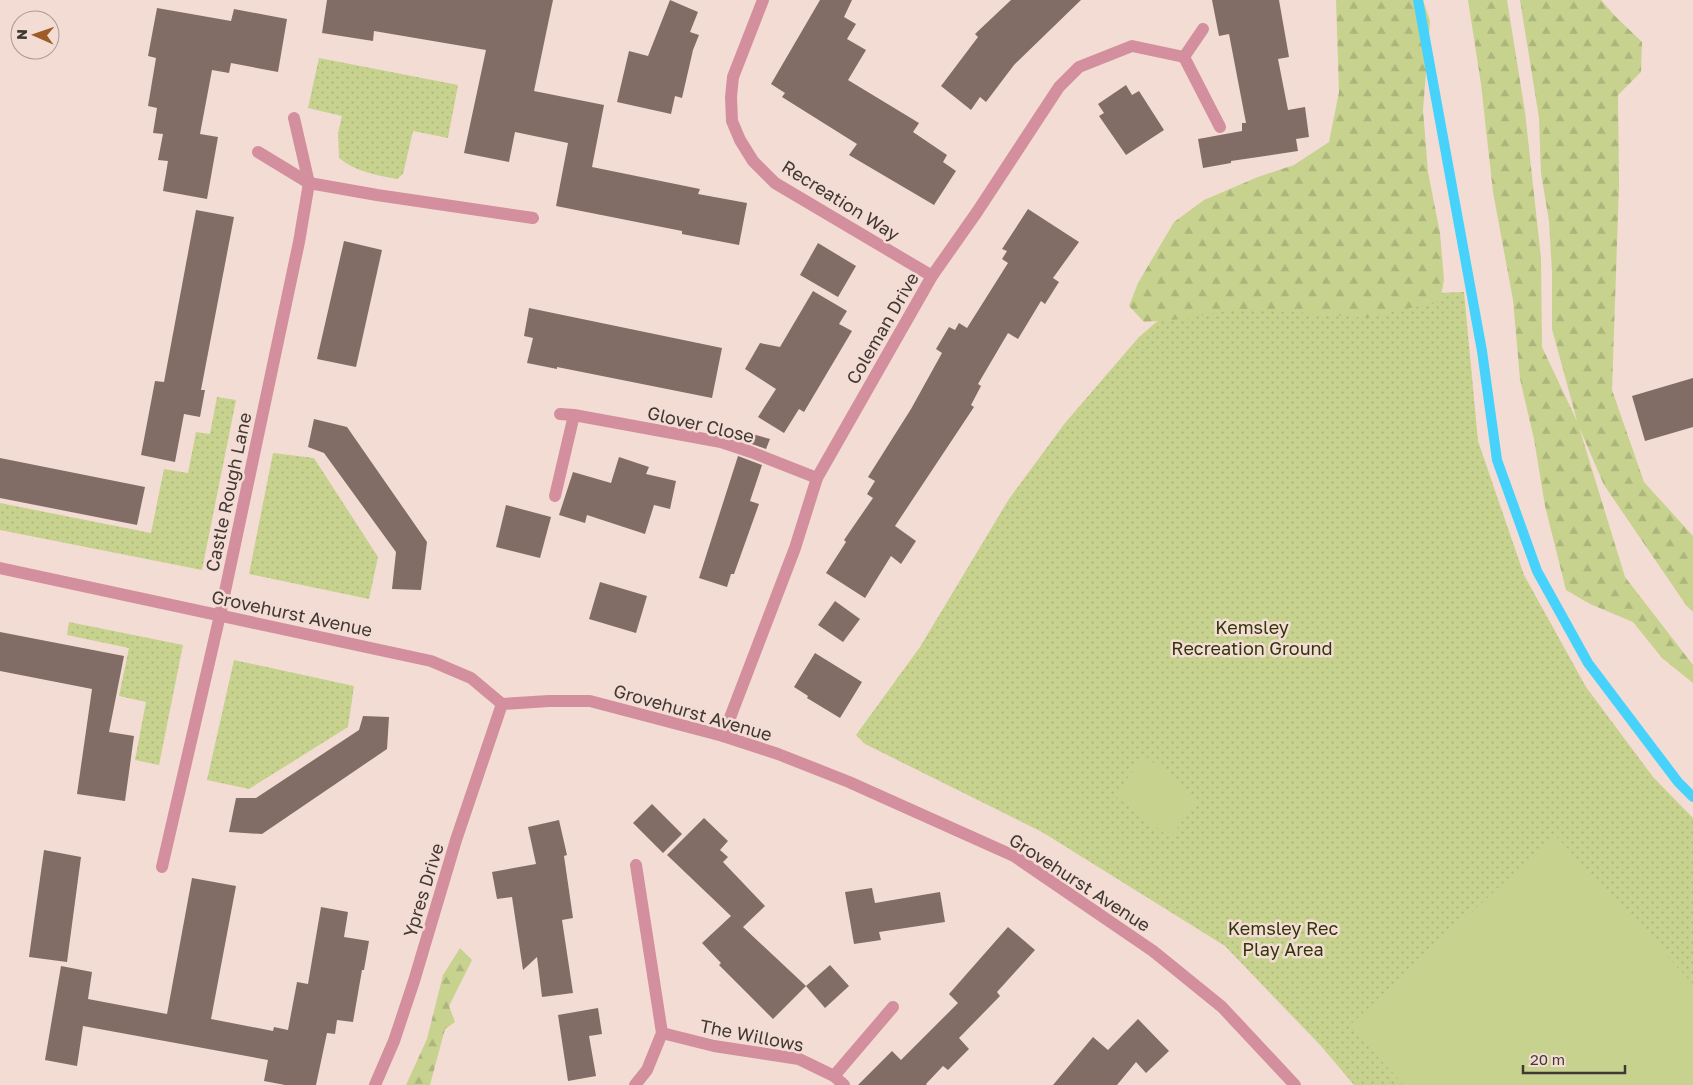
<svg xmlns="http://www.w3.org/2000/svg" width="1693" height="1085" font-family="'Golos Text',sans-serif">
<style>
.grass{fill:url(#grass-dots)}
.forest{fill:url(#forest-firs)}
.pitch{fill:#c7d28e}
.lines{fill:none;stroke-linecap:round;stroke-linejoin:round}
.stream{stroke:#47d2fc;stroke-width:10}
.building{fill:#826d66}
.minor{stroke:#d48f9e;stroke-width:12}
.labels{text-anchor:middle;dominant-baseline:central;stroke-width:5;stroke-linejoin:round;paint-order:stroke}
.street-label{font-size:18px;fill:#413834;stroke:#f3dcd4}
.park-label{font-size:18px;fill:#32370a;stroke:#f3dcd4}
</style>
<defs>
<pattern id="grass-dots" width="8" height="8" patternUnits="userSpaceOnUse" patternTransform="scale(1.25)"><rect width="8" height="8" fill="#c7d28e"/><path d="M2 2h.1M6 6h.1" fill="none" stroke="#acb57b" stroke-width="1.8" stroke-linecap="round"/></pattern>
<pattern id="forest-firs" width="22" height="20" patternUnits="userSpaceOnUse" patternTransform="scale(1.25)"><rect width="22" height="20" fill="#c7d28e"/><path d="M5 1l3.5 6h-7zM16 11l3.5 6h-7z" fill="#acb57b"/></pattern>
</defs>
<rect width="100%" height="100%" fill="#f3dcd4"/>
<g class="grass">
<path d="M 319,58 L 458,85 L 448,138 L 413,131 L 403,174 L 397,179 C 376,175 356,172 339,158 L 338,133 L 342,116 L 308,108 Z"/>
<path d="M 1464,292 L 1478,441 L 1524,575 L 1586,687 L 1653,777 L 1693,818 L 1693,1085 L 1354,1085 L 1321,1046 L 1225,946 L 1042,832 L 865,744 L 856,735 L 920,647 L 1009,499 L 1065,423 L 1139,337 L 1189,294 L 1384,295 Z"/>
<path d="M 217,397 L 236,400 L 202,570 L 0,530 L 0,503 L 151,533 L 164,469 L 188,473 L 196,432 L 210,434 Z"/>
<path d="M 273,453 L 314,458 L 378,557 L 369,599 L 249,574 Z"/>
<path d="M 69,622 L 183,645 L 159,765 L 135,760 L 146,702 L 119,696 L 129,648 L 67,635 Z"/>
<path d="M 234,660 L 354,686 L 348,727 L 249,789 L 207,780 Z"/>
</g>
<g class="forest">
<path d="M 1336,0 L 1423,0 L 1430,21 L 1423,110 L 1428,172 L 1440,233 L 1444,280 L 1440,301 L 1367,318 L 1295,312 L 1232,310 L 1182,319 L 1144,322 L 1129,306 L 1138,283 L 1174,222 L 1204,200 L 1258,177 L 1294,165 L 1329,142 L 1339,92 Z"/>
<path d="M 1468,0 L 1507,0 L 1525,112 L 1541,258 L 1542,347 L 1577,421 L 1552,329 L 1552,272 L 1549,221 L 1541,173 L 1539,118 L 1520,0 L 1601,0 L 1615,16 L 1642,42 L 1641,72 L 1618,95 L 1619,185 L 1612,390 L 1644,482 L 1693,536 L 1693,612 L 1686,605 L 1604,485 L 1579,427 L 1625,577 L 1693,665 L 1693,683 L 1662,658 L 1633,622 L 1590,604 L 1566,590 L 1545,506 L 1534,439 L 1520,379 L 1513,300 L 1493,192 L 1481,84 Z"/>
<path d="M 460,948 L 472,960 L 449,1006 L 455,1022 L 445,1029 L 430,1085 L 406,1085 L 427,1039 L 443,975 Z"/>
</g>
<g class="pitch">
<path d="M 1145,756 L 1198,800 L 1170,838 L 1114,795 Z"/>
<path d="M 1555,835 L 1693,984 L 1693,1085 L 1404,1085 L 1349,1026 Z"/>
</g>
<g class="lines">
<path class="stream" d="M 1418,0 L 1482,351 L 1497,460 L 1537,571 L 1588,663 L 1678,782 L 1693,797"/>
</g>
<g class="building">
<path d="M 327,0 L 553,0 L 534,91 L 604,105 L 592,167 L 700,189 L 698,194 L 747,203 L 739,245 L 682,234 L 682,231 L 556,206 L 568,143 L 515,132 L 509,162 L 464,153 L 486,50 L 374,31 L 373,41 L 322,33 Z"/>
<path d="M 670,0 L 698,12 L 690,32 L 699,35 L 693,50 L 682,98 L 675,96 L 671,114 L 617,102 L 629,51 L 648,56 Z"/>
<path d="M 820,0 L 852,0 L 844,17 L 856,24 L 847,39 L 866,50 L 848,80 L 919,123 L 913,132 L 947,155 L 943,162 L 956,171 L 934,205 L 849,155 L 857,144 L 782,97 L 785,93 L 771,84 Z"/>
<path d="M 1011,0 L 1081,0 L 1014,65 L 986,102 L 980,97 L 971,110 L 941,86 L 978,37 L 975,34 Z"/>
<path d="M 1212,0 L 1279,0 L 1289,57 L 1278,59 L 1288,110 L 1305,107 L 1309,137 L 1296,139 L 1298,151 L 1231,161 L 1231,163 L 1203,168 L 1198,139 L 1242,131 L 1242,123 L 1246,123 L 1229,34 L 1219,36 Z"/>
<path d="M 157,8 L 231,21 L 234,9 L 287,19 L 278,72 L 231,63 L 229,73 L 212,70 L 200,134 L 218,137 L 207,199 L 163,191 L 168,161 L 158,160 L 163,134 L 153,133 L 157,108 L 148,106 L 156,58 L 148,56 Z"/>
<path d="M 1126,85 L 1132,95 L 1139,91 L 1164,130 L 1126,155 L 1099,116 L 1104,113 L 1098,104 Z"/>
<path d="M 1028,209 L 1079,242 L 1053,278 L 1059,282 L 1045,304 L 1041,301 L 1018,339 L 1008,333 L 978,384 L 981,386 L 971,405 L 974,407 L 895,526 L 916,541 L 901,564 L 891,556 L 865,598 L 826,573 L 846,542 L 844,540 L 873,498 L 867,494 L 875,481 L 868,477 L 911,409 L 942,353 L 936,349 L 949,327 L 955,330 L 959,323 L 967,328 L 1008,263 L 1002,259 L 1007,251 L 1002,249 Z"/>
<path d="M 196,210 L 234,217 L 201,390 L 205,390 L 200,417 L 184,414 L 175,462 L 141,455 L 155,381 L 164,382 Z"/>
<path d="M 344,241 L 382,250 L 356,367 L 317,359 Z"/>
<path d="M 818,243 L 856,266 L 838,297 L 800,275 Z"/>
<path d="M 813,291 L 847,311 L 839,324 L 852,331 L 804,412 L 799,409 L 784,433 L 758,417 L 776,389 L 745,369 L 760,343 L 780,347 Z"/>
<path d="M 529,308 L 722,348 L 712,398 L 557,367 L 557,369 L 527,363 L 533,338 L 524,336 Z"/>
<path d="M 1693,378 L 1693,427 L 1645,441 L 1632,396 Z"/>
<path d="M 314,419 L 347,427 L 427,542 L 421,590 L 392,589 L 396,552 L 324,453 L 308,447 Z"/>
<path d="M 745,432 L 770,439 L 766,449 L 743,441 Z"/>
<path d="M 738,456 L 762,465 L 750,501 L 759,504 L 734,574 L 731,574 L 727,587 L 699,578 Z"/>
<path d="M 619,457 L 649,467 L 646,474 L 676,481 L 670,509 L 654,505 L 645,534 L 587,515 L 585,523 L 559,515 L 573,472 L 611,483 Z"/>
<path d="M 0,458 L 145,487 L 137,525 L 0,498 Z"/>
<path d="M 506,505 L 551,517 L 540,558 L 496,547 Z"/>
<path d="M 600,582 L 647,596 L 636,633 L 589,619 Z"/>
<path d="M 835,601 L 860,619 L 843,642 L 818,625 Z"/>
<path d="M 0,632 L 124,656 L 109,732 L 134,736 L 125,801 L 77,794 L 92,689 L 0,671 Z"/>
<path d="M 815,653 L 862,682 L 840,718 L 807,698 L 808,696 L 794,687 Z"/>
<path d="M 363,716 L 389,717 L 387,749 L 262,834 L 229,832 L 236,798 L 256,798 L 359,730 Z"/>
<path d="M 652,804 L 682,834 L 663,853 L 633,823 Z"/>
<path d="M 704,818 L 728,841 L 720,850 L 728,857 L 723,862 L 765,906 L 743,927 L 806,986 L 773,1019 L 719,965 L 721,963 L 702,943 L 731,916 L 667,855 Z"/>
<path d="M 559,820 L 567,855 L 564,856 L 573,918 L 562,920 L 573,993 L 542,997 L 537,957 L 523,970 L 512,897 L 497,899 L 492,872 L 536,864 L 528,827 Z"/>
<path d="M 44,850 L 81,857 L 67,962 L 29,957 Z"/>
<path d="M 192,878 L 236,886 L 211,1019 L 273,1031 L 274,1027 L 288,1030 L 297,982 L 308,984 L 321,907 L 348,912 L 344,937 L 369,941 L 364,970 L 362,970 L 353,1022 L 337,1020 L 335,1034 L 327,1033 L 316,1085 L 285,1085 L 264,1081 L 268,1060 L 83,1026 L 77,1066 L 45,1060 L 61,966 L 92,972 L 88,999 L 167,1014 Z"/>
<path d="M 872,888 L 875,903 L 940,892 L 945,922 L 879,932 L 881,940 L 854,944 L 845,892 Z"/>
<path d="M 1008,927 L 1035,950 L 997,992 L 1000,996 L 959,1038 L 969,1049 L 948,1070 L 943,1066 L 926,1084 L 927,1085 L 858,1085 L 892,1051 L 901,1060 L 958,1003 L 949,994 Z"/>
<path d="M 830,965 L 849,986 L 825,1008 L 806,986 Z"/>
<path d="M 598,1008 L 602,1034 L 589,1036 L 596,1076 L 568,1081 L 558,1015 Z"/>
<path d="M 1138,1019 L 1169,1051 L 1146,1073 L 1136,1062 L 1117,1085 L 1053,1085 L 1093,1037 L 1108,1050 Z"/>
</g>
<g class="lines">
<g class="minor">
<path d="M 763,0 L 733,77 L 731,97 L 732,121 L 740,140 L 753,161 L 775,183 L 932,276"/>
<path d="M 1203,29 L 1184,57 L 1220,127"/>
<path d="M 258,152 L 309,183 L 377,195 L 533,218"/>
<path d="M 560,414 L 574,415 L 721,442 L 751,452 L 817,478"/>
<path d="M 555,496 L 574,415"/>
<path d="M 0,568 L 431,661 L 471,678 L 502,704 L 549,701 L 590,701 L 723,736 L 778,754 L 849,782 L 1014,856 L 1153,951 L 1222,1007 L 1295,1085"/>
<path d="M 723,736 L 795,548 L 817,478 L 932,276 L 977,212 L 1059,87 L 1079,67 L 1132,46 L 1184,57"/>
<path d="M 162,867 L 220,615 L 299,242 L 309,183 L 294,118"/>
<path d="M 662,1033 L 714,1046 L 799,1059 L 834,1076 L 844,1085"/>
<path d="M 834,1076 L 893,1007"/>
<path d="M 375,1085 L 394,1041 L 414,981 L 456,840 L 502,704"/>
<path d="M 635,1085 L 647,1070 L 662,1033 L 636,865"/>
</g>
</g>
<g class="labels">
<g class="street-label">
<text transform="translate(841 200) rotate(32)">Recreation Way</text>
<text transform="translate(882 328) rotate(-60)">Coleman Drive</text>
<text transform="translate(701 424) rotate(13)">Glover Close</text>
<text transform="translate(228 492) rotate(-78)">Castle Rough Lane</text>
<text transform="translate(292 613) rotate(12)">Grovehurst Avenue</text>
<text transform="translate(693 712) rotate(16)">Grovehurst Avenue</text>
<text transform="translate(1080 882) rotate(33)">Grovehurst Avenue</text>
<text transform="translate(423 890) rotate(-73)">Ypres Drive</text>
<text transform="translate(752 1035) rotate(11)">The Willows</text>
</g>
<g class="park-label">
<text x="1252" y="627">Kemsley<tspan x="1252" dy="21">Recreation Ground</tspan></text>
<text x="1283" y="928">Kemsley Rec<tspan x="1283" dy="21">Play Area</tspan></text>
</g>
</g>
<g transform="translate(35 35) rotate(272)"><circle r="24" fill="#f3dcd4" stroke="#ac9a94"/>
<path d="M0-4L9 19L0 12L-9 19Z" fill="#9d5c27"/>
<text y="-8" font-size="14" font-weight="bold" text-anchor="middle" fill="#413834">N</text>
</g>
<path d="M1523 1065v8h102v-8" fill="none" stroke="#413834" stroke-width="2.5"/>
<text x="1530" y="1065" font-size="15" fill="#413834" stroke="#f3dcd4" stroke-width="4" paint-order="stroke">20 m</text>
</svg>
